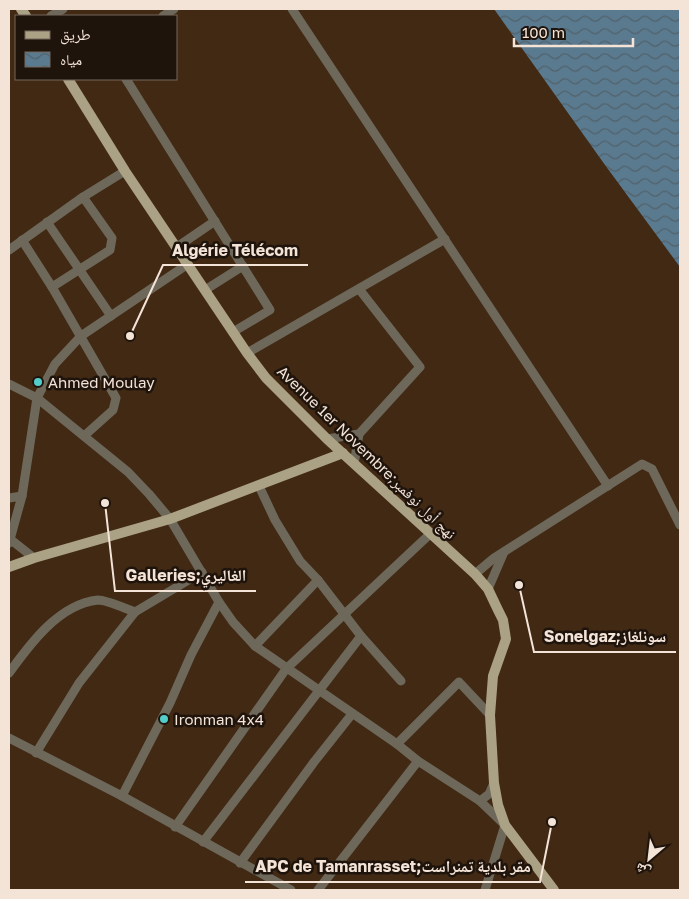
<svg xmlns="http://www.w3.org/2000/svg" width="689" height="899" font-family="'Golos Text','Noto Naskh Arabic',sans-serif">
<style>
.water{fill:url(#water-waves)}
.lines{fill:none;stroke-linecap:round;stroke-linejoin:round}
.minor{stroke:#6d685a;stroke-width:9}
.major{stroke:#aba184;stroke-width:10}
.poi-dot{fill:#53cdca;stroke:#1f140c;stroke-width:2}
.labels{text-anchor:middle;dominant-baseline:central;stroke-width:5;stroke-linejoin:round;paint-order:stroke}
.poi-label{font-size:15px;fill:#f4e3d7;stroke:#1f140c;text-anchor:start}
.street-label{font-size:15px;fill:#f4e3d7;stroke:#1f140c}
.leader{fill:none;stroke:#f4e3d7;stroke-width:2}
.callout-dot{fill:#f4e3d7;stroke:#1f140c;stroke-width:2}
.callout-label{font-size:16px;text-anchor:middle;font-weight:bold;fill:#f4e3d7;stroke:#1f140c;stroke-width:5;stroke-linejoin:round;paint-order:stroke}
</style>
<defs>
<pattern id="water-waves" width="16" height="10" patternUnits="userSpaceOnUse" patternTransform="scale(1.25)"><rect width="16" height="10" fill="#5a7a8f"/><path d="M0 5q4-4 8 0t8 0" fill="none" stroke="#52626b"/></pattern>
</defs>
<rect width="100%" height="100%" fill="#412914"/>
<path class="water" d="M 494,9 L 680,9 L 680,267 L 605,165 Z"/>
<g class="lines">
<g class="minor">
<path d="M 292,9 L 608,486"/>
<path d="M 51,16 L 63,9"/>
<path d="M 163,16 L 174,9"/>
<path d="M 126,79 L 270,310 L 233,332"/>
<path d="M 47,222 L 111,316"/>
<path d="M 22,240 L 52,287 L 116,398 L 113,410 L 84,436"/>
<path d="M 177,247 L 215,221"/>
<path d="M 9,250 L 83,197 L 125,171"/>
<path d="M 52,287 L 110,250 L 112,238 L 83,197"/>
<path d="M 205,290 L 243,266"/>
<path d="M 247,353 L 445,239"/>
<path d="M 9,384 L 37,398 L 128,472 L 149,494 L 170,519 L 219,602 L 233,622 L 255,646 L 397,744 L 418,761 L 480,801 L 505,825 L 485,890"/>
<path d="M 327,439 L 359,434 L 420,367 L 359,289"/>
<path d="M 354,464 L 359,434"/>
<path d="M 259,486 L 275,520 L 300,561 L 318,580 L 361,636 L 401,681"/>
<path d="M 9,498 L 22,496"/>
<path d="M 10,539 L 34,558"/>
<path d="M 9,543 L 22,496 L 37,398 L 55,364 L 81,336 L 188,264"/>
<path d="M 475,574 L 494,558 L 642,464 L 652,469 L 680,525"/>
<path d="M 488,589 L 504,552"/>
<path d="M 255,646 L 318,580"/>
<path d="M 9,673 C 30,644 59,604 98,600 C 107,600 126,609 135,612 L 202,572"/>
<path d="M 9,738 L 122,796 L 291,890"/>
<path d="M 397,744 L 459,682 L 490,715"/>
<path d="M 36,753 L 79,683 L 135,612"/>
<path d="M 122,796 L 170,703 L 191,655 L 219,602"/>
<path d="M 480,801 L 489,794 L 494,783"/>
<path d="M 175,827 L 286,669 L 430,534"/>
<path d="M 203,842 L 361,636"/>
<path d="M 240,863 L 314,762 L 352,714"/>
<path d="M 318,890 L 418,761"/>
</g>
<g class="major">
<path d="M 21,9 L 26,16"/>
<path d="M 68,79 L 125,171 L 247,353 L 266,378 L 327,439 L 475,574 L 488,589 L 498,610 L 503,620 L 506,639 L 493,676 L 490,715 L 494,783 L 498,805 L 505,825 L 554,890"/>
<path d="M 9,567 L 34,558 L 170,519 L 343,453"/>
</g>
</g>
<g class="poi-dot">
<circle cx="38" cy="382" r="5"/>
<circle cx="164" cy="719" r="5"/>
</g>
<g class="labels">
<g class="poi-label">
<text x="48" y="382">Ahmed Moulay</text>
<text x="174" y="719">Ironman 4x4</text>
</g>
<g class="street-label">
<text transform="translate(367 452) rotate(44)">Avenue 1er Novembre;نهج أول نوفمبر</text>
</g>
</g>
<path class="leader" d="M130 336L163 265H308M105 503L115 591H256M519 585L534 652H676M552 822L540 882H245"/>
<g class="callout-dot">
<circle cx="130" cy="336" r="5"/>
<circle cx="105" cy="503" r="5"/>
<circle cx="519" cy="585" r="5"/>
<circle cx="552" cy="822" r="5"/>
</g>
<g class="callout-label">
<text x="235" y="256">Algérie Télécom</text>
<text x="186" y="581">Galleries;الغاليري</text>
<text x="605" y="642">Sonelgaz;سونلغاز</text>
<text x="393" y="872">APC de Tamanrasset;مقر بلدية تمنراست</text>
</g>
<rect width="689" height="899" fill="none" stroke="#f4e3d7" stroke-width="20"/>
<rect x="15" y="15" width="162" height="65" fill="#1f140c" stroke="#74675d"/>
<rect x="25" y="31" width="25" height="8" fill="#aba184" stroke="#74675d"/>
<text x="60" y="40" font-size="15" fill="#f4e3d7">طريق</text>
<rect x="25" y="52" width="25" height="15" fill="url(#water-waves)" stroke="#74675d"/>
<text x="60" y="65" font-size="15" fill="#f4e3d7">مياه</text>
<g transform="translate(649 859) rotate(208)" stroke="#1f140c" stroke-width="4" paint-order="stroke">
<path d="M0-4L9 19L0 12L-9 19Z" fill="#f4e3d7"/>
<text y="-8" font-size="14" font-weight="bold" text-anchor="middle" fill="#f4e3d7">ش</text>
</g>
<path d="M514 38v8h119v-8" fill="none" stroke="#f4e3d7" stroke-width="2.5"/>
<text x="522" y="38" font-size="15" fill="#f4e3d7" stroke="#1f140c" stroke-width="4" paint-order="stroke">100 m</text>
</svg>
